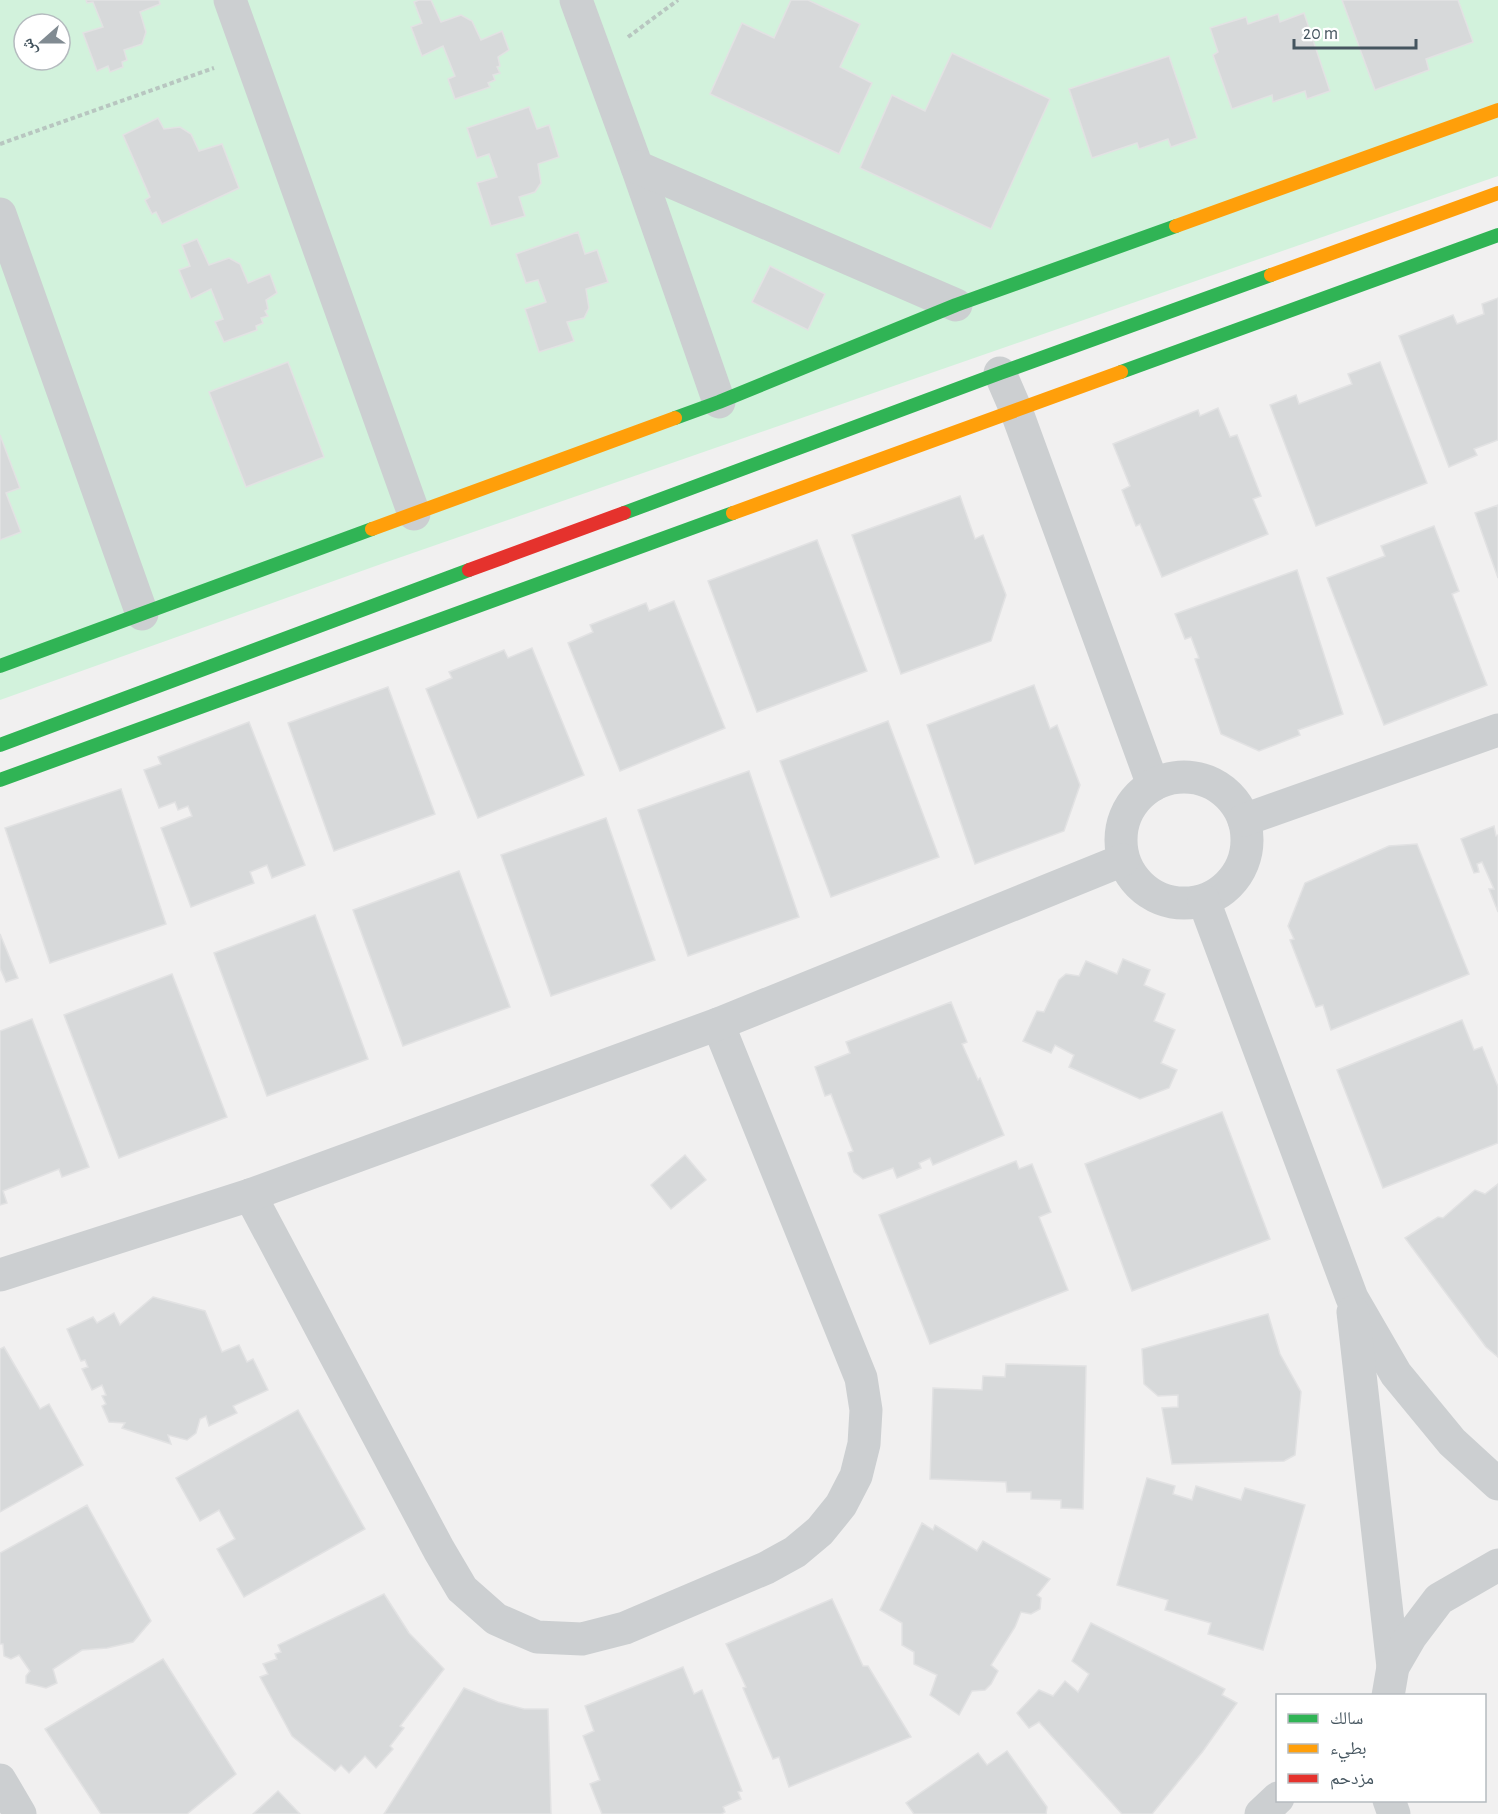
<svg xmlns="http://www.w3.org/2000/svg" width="1498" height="1814" font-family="'Alegreya Sans','Noto Naskh Arabic',sans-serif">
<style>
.green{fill:#d2f2dc;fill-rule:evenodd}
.building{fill:#d7d9da;stroke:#e2e2e3;stroke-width:1.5}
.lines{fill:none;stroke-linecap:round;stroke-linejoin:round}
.path{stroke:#b8c6c0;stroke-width:4;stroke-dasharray:4.5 3;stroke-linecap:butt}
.street{stroke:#cccfd1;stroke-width:33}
.fast{stroke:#30b455;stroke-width:14}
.slow{stroke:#ff9f0a;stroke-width:14}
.jam{stroke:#e5322d;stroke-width:14}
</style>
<rect width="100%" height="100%" fill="#f1f0f0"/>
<path class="green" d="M 0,0 L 1498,0 L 1498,176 L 384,563 L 0,700 ZM 24,24 L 60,24 L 60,60 L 24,60 Z"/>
<g class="building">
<path d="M 86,0 L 159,0 L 160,4 L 140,12 L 146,32 L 142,44 L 124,50 L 127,60 L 122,62 L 123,67 L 110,72 L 108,66 L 97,71 L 83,33 L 103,27 L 93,2 L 87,3 Z"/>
<path d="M 419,0 L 431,0 L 441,22 L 461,15 L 472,21 L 481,40 L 502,31 L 509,50 L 498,57 L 500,66 L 497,67 L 500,73 L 493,75 L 495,80 L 488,83 L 490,87 L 455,99 L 448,79 L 455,76 L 443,46 L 422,56 L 411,27 L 422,23 L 414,2 Z"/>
<path d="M 791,0 L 808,0 L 860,24 L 840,67 L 872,83 L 839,154 L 710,94 L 742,23 L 774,38 Z"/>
<path d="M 1342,0 L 1458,0 L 1473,42 L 1426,59 L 1429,70 L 1375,90 Z"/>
<path d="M 1304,13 L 1330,91 L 1307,99 L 1305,91 L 1273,102 L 1272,95 L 1232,109 L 1213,55 L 1218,52 L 1210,28 L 1246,17 L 1248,24 L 1278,14 L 1280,22 Z"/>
<path d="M 952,53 L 1050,99 L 991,229 L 860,168 L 892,95 L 925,111 Z"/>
<path d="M 1169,56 L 1197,138 L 1171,147 L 1168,139 L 1139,149 L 1137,143 L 1092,158 L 1069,89 Z"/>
<path d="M 529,107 L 537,129 L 549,125 L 559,157 L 538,164 L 541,183 L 535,192 L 519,197 L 525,216 L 491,226 L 477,183 L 497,177 L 489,154 L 477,158 L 467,128 Z"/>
<path d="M 158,118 L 164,129 L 180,127 L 191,134 L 199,151 L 222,144 L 239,188 L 162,224 L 156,212 L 152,214 L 145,200 L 150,197 L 123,135 Z"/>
<path d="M 578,232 L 585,254 L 597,250 L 608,282 L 586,289 L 589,308 L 584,318 L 567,322 L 574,341 L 539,352 L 525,309 L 546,302 L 538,280 L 526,283 L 516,254 Z"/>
<path d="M 197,239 L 209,265 L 229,258 L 240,264 L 248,283 L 270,274 L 277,293 L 266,300 L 268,309 L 265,311 L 268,316 L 261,318 L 263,323 L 256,326 L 257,330 L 224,342 L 215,322 L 223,319 L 211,289 L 191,299 L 179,270 L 190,266 L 182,245 Z"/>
<path d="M 770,266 L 825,294 L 808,330 L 752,302 Z"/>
<path d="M 1498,298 L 1498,440 L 1474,449 L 1477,455 L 1449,467 L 1399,336 L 1453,315 L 1457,324 L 1484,314 L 1482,304 Z"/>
<path d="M 288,362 L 324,457 L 246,487 L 209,392 Z"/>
<path d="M 1380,362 L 1427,483 L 1316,526 L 1270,405 L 1296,395 L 1299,404 L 1352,384 L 1348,374 Z"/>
<path d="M 1218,408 L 1230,437 L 1237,435 L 1261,496 L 1253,499 L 1268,534 L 1162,577 L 1140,524 L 1136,526 L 1122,490 L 1130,486 L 1113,444 L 1198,410 L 1200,416 Z"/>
<path d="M 0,435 L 20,488 L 6,493 L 21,532 L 0,540 Z"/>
<path d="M 960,496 L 975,539 L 983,535 L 1006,595 L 991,641 L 901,674 L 852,535 Z"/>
<path d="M 1498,505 L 1498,578 L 1475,513 Z"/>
<path d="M 1434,526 L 1459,591 L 1452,594 L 1487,685 L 1384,725 L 1327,578 L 1385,556 L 1381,546 Z"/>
<path d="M 817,540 L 867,671 L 757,712 L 708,581 Z"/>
<path d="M 1297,570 L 1343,714 L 1298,730 L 1300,735 L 1259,751 L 1221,734 L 1195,659 L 1199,658 L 1191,637 L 1185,639 L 1175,614 Z"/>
<path d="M 674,601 L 725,728 L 620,771 L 568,643 L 593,632 L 590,625 L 646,603 L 649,611 Z"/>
<path d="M 532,648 L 584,775 L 478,818 L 426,689 L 452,678 L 449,672 L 504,650 L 508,658 Z"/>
<path d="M 1034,685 L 1050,729 L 1057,725 L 1080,785 L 1064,831 L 975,864 L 927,725 Z"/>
<path d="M 388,687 L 435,814 L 334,851 L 288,723 Z"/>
<path d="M 888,721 L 939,857 L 831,897 L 780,761 Z"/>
<path d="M 249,722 L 305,865 L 272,878 L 267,865 L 250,872 L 254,883 L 191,907 L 161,828 L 192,816 L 188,806 L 178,810 L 175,802 L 159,808 L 144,770 L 161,764 L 158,757 Z"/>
<path d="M 749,771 L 799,917 L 688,956 L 638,810 Z"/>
<path d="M 121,789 L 166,924 L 50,963 L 5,828 Z"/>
<path d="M 606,818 L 655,960 L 551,996 L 501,855 Z"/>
<path d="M 1494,826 L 1496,836 L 1498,835 L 1498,912 L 1489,889 L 1494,889 L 1482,862 L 1477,864 L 1479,872 L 1474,873 L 1461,839 Z"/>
<path d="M 1417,844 L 1469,974 L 1331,1030 L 1323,1005 L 1316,1007 L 1290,940 L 1294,939 L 1288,926 L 1305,883 L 1389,846 Z"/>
<path d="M 459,871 L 510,1007 L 403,1046 L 353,910 Z"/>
<path d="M 315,915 L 368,1059 L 267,1096 L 214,953 Z"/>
<path d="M 0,934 L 18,978 L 6,982 L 0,968 Z"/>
<path d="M 1123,959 L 1150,970 L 1144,985 L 1165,994 L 1154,1021 L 1175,1030 L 1161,1063 L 1177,1070 L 1169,1088 L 1140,1099 L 1069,1067 L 1074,1055 L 1055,1045 L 1051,1053 L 1023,1041 L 1037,1011 L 1044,1012 L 1059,980 L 1066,974 L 1079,976 L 1086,961 L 1117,974 Z"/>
<path d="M 172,974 L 227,1117 L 119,1158 L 64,1015 Z"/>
<path d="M 951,1002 L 967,1042 L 962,1044 L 978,1080 L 980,1078 L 1004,1135 L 933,1165 L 930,1158 L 919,1163 L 921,1168 L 897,1178 L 893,1168 L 863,1179 L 854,1172 L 848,1153 L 853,1151 L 831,1094 L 825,1096 L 815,1067 L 850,1053 L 846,1042 Z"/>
<path d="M 32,1019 L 89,1167 L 62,1177 L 59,1169 L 3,1191 L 7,1203 L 0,1205 L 0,1031 Z"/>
<path d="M 1462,1020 L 1474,1050 L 1482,1047 L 1498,1087 L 1498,1143 L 1383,1188 L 1337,1070 Z"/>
<path d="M 1222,1112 L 1270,1239 L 1132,1291 L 1085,1164 Z"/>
<path d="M 685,1155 L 706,1180 L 671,1209 L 651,1185 Z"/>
<path d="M 1016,1161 L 1019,1169 L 1032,1164 L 1051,1212 L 1039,1217 L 1068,1290 L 930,1344 L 879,1215 Z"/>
<path d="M 1498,1184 L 1498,1357 L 1486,1347 L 1405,1238 L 1438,1217 L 1443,1218 L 1475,1190 L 1485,1194 Z"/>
<path d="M 153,1297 L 205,1311 L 222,1352 L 239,1345 L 247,1362 L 253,1359 L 268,1390 L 233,1406 L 237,1413 L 209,1426 L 206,1416 L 200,1419 L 196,1433 L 187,1440 L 168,1435 L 171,1444 L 122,1428 L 125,1423 L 109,1422 L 102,1406 L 106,1404 L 102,1396 L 106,1395 L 102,1385 L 92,1390 L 82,1369 L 88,1367 L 85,1360 L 81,1361 L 67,1329 L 93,1317 L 97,1323 L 114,1313 L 120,1325 Z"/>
<path d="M 1268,1314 L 1280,1354 L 1301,1392 L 1295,1455 L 1284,1461 L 1172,1464 L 1162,1408 L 1178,1407 L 1178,1395 L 1158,1396 L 1144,1384 L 1142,1349 Z"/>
<path d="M 4,1347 L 40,1409 L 49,1404 L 83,1465 L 0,1512 L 0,1349 Z"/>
<path d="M 1006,1364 L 1086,1366 L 1083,1509 L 1061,1508 L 1061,1500 L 1031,1499 L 1031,1492 L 1007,1492 L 1006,1482 L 930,1479 L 933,1388 L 982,1390 L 983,1376 L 1005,1377 Z"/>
<path d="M 298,1410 L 365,1529 L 244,1597 L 217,1549 L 235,1539 L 219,1510 L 200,1521 L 176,1478 Z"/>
<path d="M 1147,1478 L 1175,1486 L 1173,1494 L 1192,1500 L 1196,1486 L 1241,1500 L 1245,1488 L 1305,1505 L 1263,1650 L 1208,1634 L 1211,1623 L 1165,1610 L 1168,1600 L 1117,1585 Z"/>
<path d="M 87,1505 L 151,1621 L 133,1642 L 107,1648 L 82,1650 L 53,1669 L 57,1683 L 46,1688 L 26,1683 L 26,1676 L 30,1671 L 19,1655 L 11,1659 L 4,1656 L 3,1644 L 0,1644 L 0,1553 Z"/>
<path d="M 922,1523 L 933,1530 L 935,1525 L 977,1551 L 983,1541 L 1050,1579 L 1037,1595 L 1041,1598 L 1040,1609 L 1031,1614 L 1021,1612 L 1015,1627 L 991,1665 L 998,1671 L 991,1684 L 985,1690 L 972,1691 L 959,1715 L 930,1695 L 937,1675 L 914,1664 L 914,1652 L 902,1645 L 902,1623 L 880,1610 Z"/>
<path d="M 384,1594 L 409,1633 L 444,1669 L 400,1726 L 404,1728 L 390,1746 L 393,1749 L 376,1768 L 365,1756 L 349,1773 L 341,1765 L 335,1771 L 292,1736 L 260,1677 L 268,1674 L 263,1664 L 277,1659 L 275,1654 L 281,1652 L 278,1645 Z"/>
<path d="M 832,1599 L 863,1666 L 868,1666 L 911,1737 L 789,1787 L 779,1757 L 773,1759 L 743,1688 L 746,1687 L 726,1644 Z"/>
<path d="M 1091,1623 L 1225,1689 L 1222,1695 L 1237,1703 L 1203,1751 L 1152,1814 L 1122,1814 L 1039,1722 L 1029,1728 L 1017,1713 L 1039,1690 L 1053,1696 L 1065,1681 L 1078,1692 L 1089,1674 L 1072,1661 Z"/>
<path d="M 163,1659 L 236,1774 L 187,1814 L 101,1814 L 45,1729 Z"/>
<path d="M 683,1667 L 694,1694 L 702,1690 L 742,1791 L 738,1792 L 741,1799 L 723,1807 L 725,1812 L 721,1814 L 602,1814 L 590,1784 L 600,1780 L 583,1736 L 594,1731 L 585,1706 Z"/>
<path d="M 464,1688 L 498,1702 L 524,1709 L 548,1709 L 551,1814 L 384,1814 Z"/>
<path d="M 1007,1751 L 1047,1807 L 1046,1814 L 914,1814 L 906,1803 L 978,1753 L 987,1765 Z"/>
<path d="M 278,1791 L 300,1814 L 253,1814 Z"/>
</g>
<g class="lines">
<g class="path">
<path d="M 628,37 L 678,0"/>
<path d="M 0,144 L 214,68"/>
</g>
<g class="street">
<path d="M 230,0 L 414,514"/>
<path d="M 576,0 L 637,167 L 719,402"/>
<path d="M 637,167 L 956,305"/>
<path d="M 0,214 L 142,614"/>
<path d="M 1000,373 L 1016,410 L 1153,785"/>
<circle cx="1184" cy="840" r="63"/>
<path d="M 1244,820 L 1498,730"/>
<path d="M 1204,901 L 1352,1298 L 1396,1374 L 1452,1442 L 1498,1484"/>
<path d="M 250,1195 L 439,1550 L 462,1589 L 496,1619 L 537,1637 L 582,1639 L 625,1628 L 766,1568 L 795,1552 L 820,1531 L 841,1505 L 856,1476 L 864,1444 L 866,1410 L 861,1378 L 718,1024"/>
<path d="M 0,1275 L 250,1195 L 718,1024 L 1123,860"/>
<path d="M 1353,1312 L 1393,1667"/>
<path d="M 1388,1696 L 1393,1667 L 1411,1636 L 1439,1599 L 1498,1565"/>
<path d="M 0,1780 L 20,1814"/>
<path d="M 1389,1800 L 1394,1814"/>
<path d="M 1261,1814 L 1278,1798"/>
</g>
<g class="fast">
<path d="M 1121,372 L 1498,235"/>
<path d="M 675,418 L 719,402 L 956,305 L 1176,226"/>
<path d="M 624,513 L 1000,373 L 1271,275"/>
<path d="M 0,666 L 372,529"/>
<path d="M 0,745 L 469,570"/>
<path d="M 0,780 L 733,513"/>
</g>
<g class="slow">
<path d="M 1176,226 L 1498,110"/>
<path d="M 1271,275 L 1498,193"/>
<path d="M 733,513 L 1121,372"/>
<path d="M 372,529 L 675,418"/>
</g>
<path class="jam" d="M 469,570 L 624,513"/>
</g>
<rect x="1276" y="1694" width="210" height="108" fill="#ffffff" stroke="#b5bbbf" stroke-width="1.5"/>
<rect x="1288" y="1714" width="30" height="9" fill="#30b455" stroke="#b5bbbf" stroke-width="1.5"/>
<text x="1330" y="1724" font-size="18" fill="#45555f">سالك</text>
<rect x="1288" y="1744" width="30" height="9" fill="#ff9f0a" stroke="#b5bbbf" stroke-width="1.5"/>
<text x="1330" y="1754" font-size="18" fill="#45555f">بطيء</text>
<rect x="1288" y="1774" width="30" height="9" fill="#e5322d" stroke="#b5bbbf" stroke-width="1.5"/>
<text x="1330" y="1784" font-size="18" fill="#45555f">مزدحم</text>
<g transform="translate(42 42) rotate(249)"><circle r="28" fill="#ffffff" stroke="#b5bbbf" stroke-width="1.5"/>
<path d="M0-4.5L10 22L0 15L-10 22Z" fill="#818b92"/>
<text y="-9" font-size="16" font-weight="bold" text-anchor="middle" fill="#45555f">ش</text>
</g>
<path d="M1294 39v9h122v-9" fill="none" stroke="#45555f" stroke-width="3"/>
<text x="1303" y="39" font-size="18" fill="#45555f" stroke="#ffffff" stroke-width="4.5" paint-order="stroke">20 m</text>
</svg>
